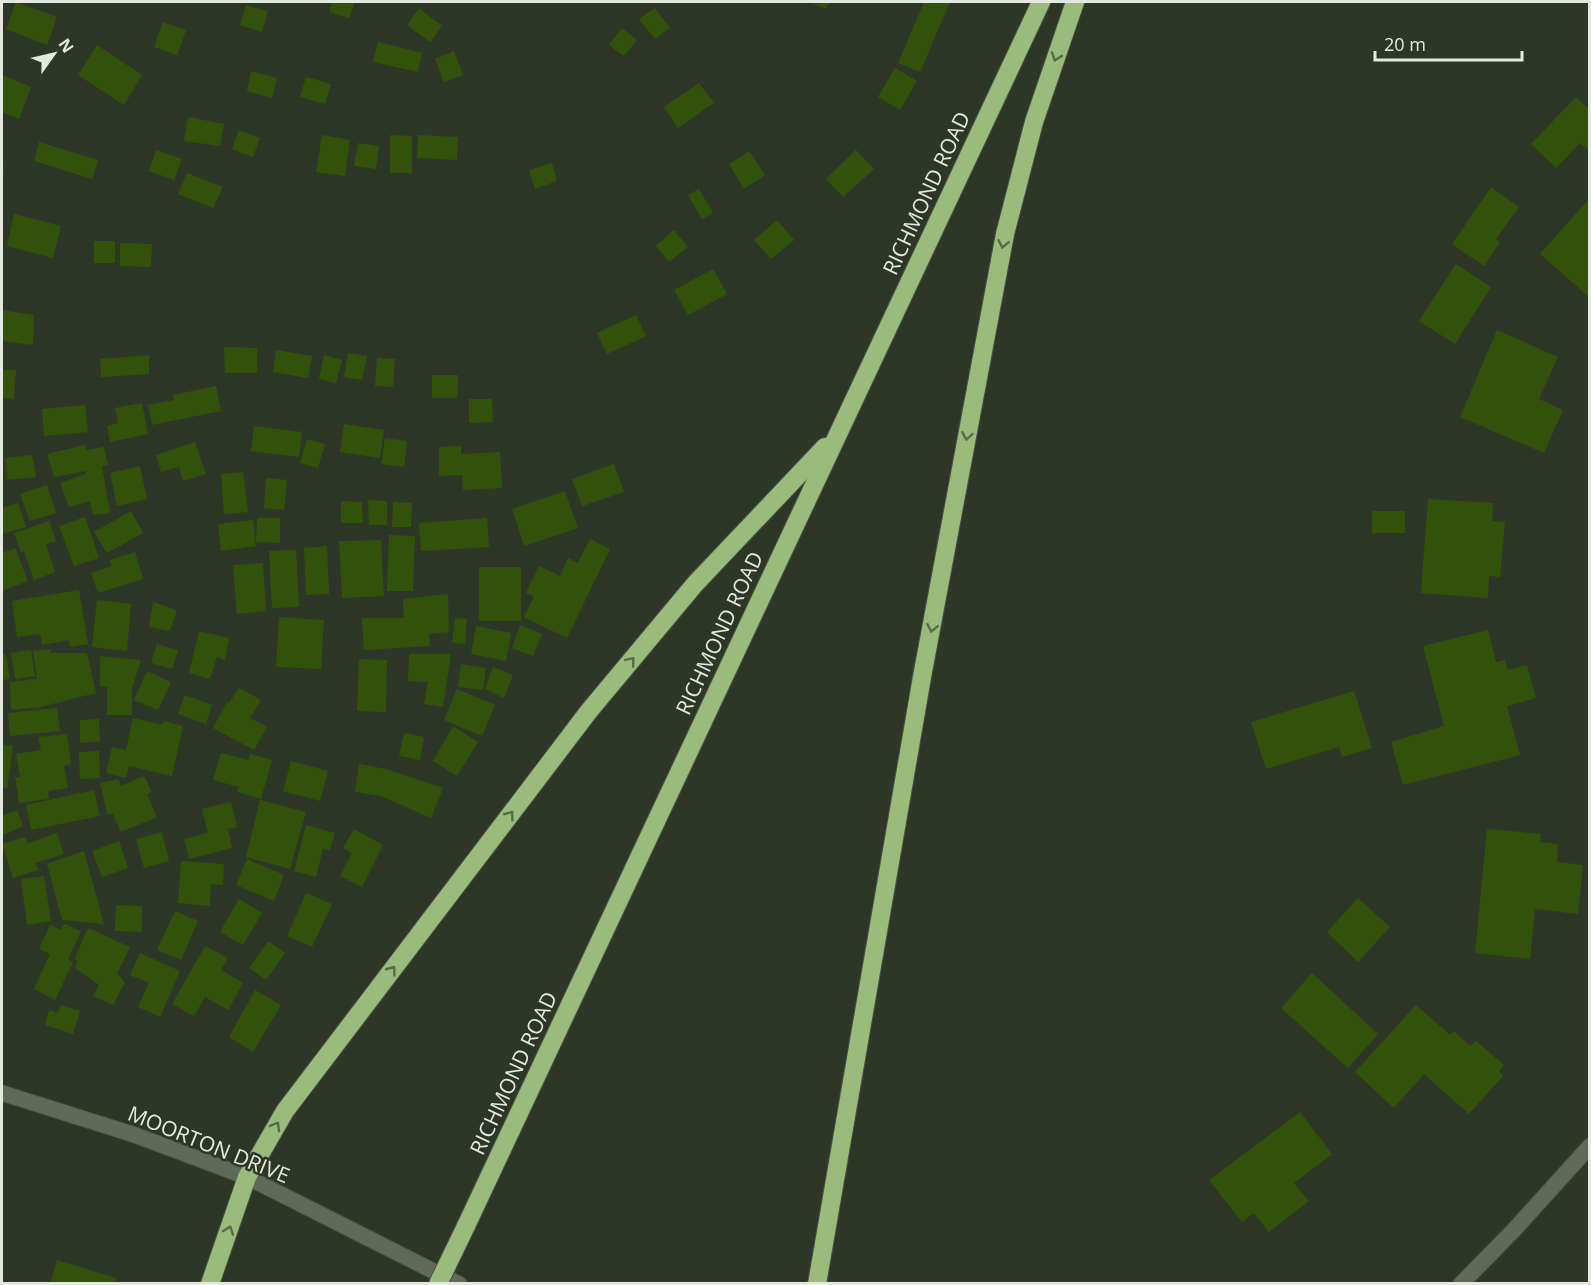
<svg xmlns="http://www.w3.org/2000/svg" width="1591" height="1285" font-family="'Open Sans',sans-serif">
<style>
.building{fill:#32520b}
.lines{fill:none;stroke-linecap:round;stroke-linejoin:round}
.secondary-casing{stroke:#4b5345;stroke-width:17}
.highway-casing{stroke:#4b5345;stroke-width:20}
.secondary{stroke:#5f6a58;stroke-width:15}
.highway{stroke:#99bc7c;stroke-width:18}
.highway-bridge-casing{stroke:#4b5345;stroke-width:20;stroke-linecap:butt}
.highway-bridge{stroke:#99bc7c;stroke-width:18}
.oneway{stroke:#596c49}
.labels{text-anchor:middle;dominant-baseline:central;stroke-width:5;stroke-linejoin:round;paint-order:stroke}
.street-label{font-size:21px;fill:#e3e9df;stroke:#2e3727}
</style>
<rect width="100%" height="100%" fill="#2e3727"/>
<g class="building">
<path d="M 16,2 L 57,17 L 47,45 L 6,29 Z"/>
<path d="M 332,2 L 355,2 L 349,18 L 329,12 Z"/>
<path d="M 810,2 L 830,2 L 826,9 Z"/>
<path d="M 924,2 L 950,2 L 920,72 L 898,63 Z"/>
<path d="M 246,5 L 268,11 L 262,32 L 240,25 Z"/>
<path d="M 419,8 L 442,26 L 430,42 L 407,25 Z"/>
<path d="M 655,8 L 670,28 L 655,39 L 639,19 Z"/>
<path d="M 163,22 L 186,30 L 177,55 L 154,47 Z"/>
<path d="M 622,28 L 637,40 L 624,56 L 609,45 Z"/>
<path d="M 378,42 L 422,53 L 418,72 L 373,62 Z"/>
<path d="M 97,45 L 142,75 L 124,105 L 78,75 Z"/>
<path d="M 454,51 L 463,75 L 444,82 L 435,59 Z"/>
<path d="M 895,68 L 917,81 L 900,110 L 878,97 Z"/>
<path d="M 251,71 L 277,78 L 272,98 L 247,91 Z"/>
<path d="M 2,75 L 31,87 L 19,119 L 2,112 Z"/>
<path d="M 306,77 L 331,84 L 325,104 L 300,97 Z"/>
<path d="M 699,83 L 714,103 L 678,128 L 664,107 Z"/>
<path d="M 1576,97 L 1590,110 L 1590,146 L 1587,149 L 1580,143 L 1556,168 L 1531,144 Z"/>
<path d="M 188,117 L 224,124 L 220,146 L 184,141 Z"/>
<path d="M 239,130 L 260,138 L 253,157 L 232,149 Z"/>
<path d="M 322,135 L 350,140 L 345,176 L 316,172 Z"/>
<path d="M 390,135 L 412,136 L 412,173 L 390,173 Z"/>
<path d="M 418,135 L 458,137 L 457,160 L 417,158 Z"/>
<path d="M 39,142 L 98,160 L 92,179 L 34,161 Z"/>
<path d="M 358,143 L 379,146 L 376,169 L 354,166 Z"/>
<path d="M 156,150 L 182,159 L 174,180 L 149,171 Z"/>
<path d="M 856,150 L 874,169 L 843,197 L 826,179 Z"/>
<path d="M 749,151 L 765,175 L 744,189 L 729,164 Z"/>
<path d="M 2,152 L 3,152 L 4,176 L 2,177 Z"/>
<path d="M 552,163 L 557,181 L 535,189 L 529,170 Z"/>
<path d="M 187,173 L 223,187 L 213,208 L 178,194 Z"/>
<path d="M 1491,187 L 1519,207 L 1496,239 L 1500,242 L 1484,266 L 1452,244 Z"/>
<path d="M 699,189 L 713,213 L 702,219 L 688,195 Z"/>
<path d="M 1590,198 L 1590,298 L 1540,254 Z"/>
<path d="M 14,214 L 61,226 L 53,258 L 7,246 Z"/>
<path d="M 777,220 L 794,240 L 771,259 L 754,240 Z"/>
<path d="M 674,230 L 688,247 L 669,262 L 656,246 Z"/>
<rect x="94" y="241" width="21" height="22"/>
<path d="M 120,243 L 152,244 L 151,267 L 120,266 Z"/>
<path d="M 1456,264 L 1491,287 L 1455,344 L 1419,321 Z"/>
<path d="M 713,269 L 727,294 L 688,315 L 674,290 Z"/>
<path d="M 2,310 L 34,315 L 33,345 L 2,341 Z"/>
<path d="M 636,315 L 646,336 L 607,354 L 597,333 Z"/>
<path d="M 1497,330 L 1558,357 L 1539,399 L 1563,410 L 1544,453 L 1460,417 Z"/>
<path d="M 224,347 L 257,348 L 257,373 L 225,373 Z"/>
<path d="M 276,350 L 312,356 L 308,378 L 273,372 Z"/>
<path d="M 348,353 L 367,356 L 362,380 L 344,377 Z"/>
<path d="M 149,355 L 149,374 L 101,377 L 100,359 Z"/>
<path d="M 324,355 L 342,360 L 336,383 L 319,379 Z"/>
<path d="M 377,358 L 395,359 L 393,387 L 375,386 Z"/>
<path d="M 2,370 L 16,370 L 14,399 L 2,398 Z"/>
<path d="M 432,375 L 458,375 L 457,398 L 432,398 Z"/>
<path d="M 216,386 L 221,411 L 152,425 L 148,405 L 174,400 L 173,395 Z"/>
<path d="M 469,399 L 492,399 L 493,422 L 469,423 Z"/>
<path d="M 142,403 L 148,434 L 110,442 L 107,426 L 118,423 L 115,408 Z"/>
<path d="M 85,405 L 88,432 L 44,436 L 42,409 Z"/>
<path d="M 344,424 L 384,430 L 380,458 L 340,452 Z"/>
<path d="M 254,426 L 302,432 L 299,457 L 251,451 Z"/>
<path d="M 385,438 L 407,441 L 404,467 L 381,464 Z"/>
<path d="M 307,439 L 325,444 L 318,468 L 300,463 Z"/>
<path d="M 195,442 L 206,474 L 183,481 L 179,467 L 161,472 L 156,455 Z"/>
<path d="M 85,445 L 86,450 L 104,447 L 108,465 L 102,466 L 110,513 L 93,515 L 90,501 L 69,507 L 60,483 L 86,474 L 86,471 L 54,477 L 47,454 Z"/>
<path d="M 461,446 L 461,454 L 500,452 L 502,488 L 463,490 L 462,475 L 439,476 L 439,447 Z"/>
<path d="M 32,455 L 36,477 L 7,480 L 5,458 Z"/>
<path d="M 614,464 L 624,492 L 582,506 L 572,479 Z"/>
<path d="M 140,466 L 147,499 L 117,506 L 110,473 Z"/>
<path d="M 243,472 L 248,512 L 224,514 L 221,474 Z"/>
<path d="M 266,478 L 287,480 L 284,510 L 264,508 Z"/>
<path d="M 47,485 L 56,513 L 30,521 L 20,494 Z"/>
<path d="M 565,491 L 578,528 L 524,546 L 512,509 Z"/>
<path d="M 1428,499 L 1493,503 L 1492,521 L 1505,522 L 1500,577 L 1489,576 L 1488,598 L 1421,593 Z"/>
<path d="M 368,500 L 387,501 L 387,525 L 369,525 Z"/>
<path d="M 341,501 L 362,502 L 363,523 L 341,523 Z"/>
<path d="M 393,502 L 412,503 L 411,527 L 392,527 Z"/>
<path d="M 18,503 L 26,527 L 2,534 L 2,508 Z"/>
<path d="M 131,511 L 143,533 L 107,553 L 94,532 Z"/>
<rect x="1372" y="511" width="33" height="22"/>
<path d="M 85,517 L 99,558 L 74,566 L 59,526 Z"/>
<path d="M 257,518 L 280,518 L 280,543 L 256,542 Z"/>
<path d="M 487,518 L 489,547 L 421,551 L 419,523 Z"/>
<path d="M 253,520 L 256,546 L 221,551 L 218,524 Z"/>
<path d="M 49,521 L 56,541 L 46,544 L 55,572 L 34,580 L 24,551 L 21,552 L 14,533 Z"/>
<path d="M 389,535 L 415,536 L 413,591 L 387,591 Z"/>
<path d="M 590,539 L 610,549 L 567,638 L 524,617 L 534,596 L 526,593 L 539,566 L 560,576 L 568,558 L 578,563 Z"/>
<path d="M 381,540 L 384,596 L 342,598 L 339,541 Z"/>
<path d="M 327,546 L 329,594 L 306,595 L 304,548 Z"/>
<path d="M 15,548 L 28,581 L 2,591 L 2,553 Z"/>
<path d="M 296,550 L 299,607 L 272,608 L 269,551 Z"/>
<path d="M 135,552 L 143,579 L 98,593 L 91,573 L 112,566 L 110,560 Z"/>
<path d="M 263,563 L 266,611 L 237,614 L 233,565 Z"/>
<rect x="479" y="567" width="42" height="54"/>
<path d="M 79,590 L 88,644 L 70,647 L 69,640 L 42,645 L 40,634 L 17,637 L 12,601 Z"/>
<path d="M 448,594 L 449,632 L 429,634 L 430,646 L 364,650 L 362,618 L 404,618 L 403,599 Z"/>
<path d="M 97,600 L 131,604 L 127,651 L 92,647 Z"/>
<path d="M 153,602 L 177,610 L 170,631 L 149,627 Z"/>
<path d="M 279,617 L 324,620 L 321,669 L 276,667 Z"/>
<path d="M 455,618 L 467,619 L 465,644 L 452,643 Z"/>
<path d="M 520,625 L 542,634 L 533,656 L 512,648 Z"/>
<path d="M 476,626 L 511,633 L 506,661 L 471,654 Z"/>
<path d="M 1488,630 L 1496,662 L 1505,660 L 1508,670 L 1527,665 L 1536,698 L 1507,706 L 1520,755 L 1403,785 L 1391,742 L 1444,726 L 1423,646 Z"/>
<path d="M 199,631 L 229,638 L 225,660 L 217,657 L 210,679 L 189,673 Z"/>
<path d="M 157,644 L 178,650 L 172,669 L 151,663 Z"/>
<path d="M 50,649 L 51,653 L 87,653 L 96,693 L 40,707 L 11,710 L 10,682 L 37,679 L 33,651 Z"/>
<path d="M 31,650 L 35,676 L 15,679 L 11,653 Z"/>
<path d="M 2,654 L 6,654 L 10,679 L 2,680 Z"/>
<path d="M 409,654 L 451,654 L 443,707 L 424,704 L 428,682 L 408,681 Z"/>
<path d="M 100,656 L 141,660 L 132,688 L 132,715 L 107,715 L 107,687 L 100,686 Z"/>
<path d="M 359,659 L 387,660 L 386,712 L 357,711 Z"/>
<path d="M 461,664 L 486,668 L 483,690 L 458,687 Z"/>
<path d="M 493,667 L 513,675 L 504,698 L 485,689 Z"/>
<path d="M 147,671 L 171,682 L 158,710 L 134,700 Z"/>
<path d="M 239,688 L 261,700 L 250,718 L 267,727 L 254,750 L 213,728 L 227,702 L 229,703 Z"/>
<path d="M 457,689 L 495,705 L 482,736 L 444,720 Z"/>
<path d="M 1354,691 L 1372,748 L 1342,757 L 1339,747 L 1266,769 L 1251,722 Z"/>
<path d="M 185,695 L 212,705 L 206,724 L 178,714 Z"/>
<path d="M 57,708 L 60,731 L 10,736 L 8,713 Z"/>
<path d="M 133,718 L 162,725 L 164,721 L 183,726 L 172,776 L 129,766 L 126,778 L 106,773 L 112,747 L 126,750 Z"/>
<path d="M 99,719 L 100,741 L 80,743 L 80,720 Z"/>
<path d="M 453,726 L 478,742 L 457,776 L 433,761 Z"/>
<path d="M 404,733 L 424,737 L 420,760 L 399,756 Z"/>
<path d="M 67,734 L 71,764 L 64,766 L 68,788 L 48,791 L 49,799 L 19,803 L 15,777 L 20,777 L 16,754 L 41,750 L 38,737 Z"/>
<path d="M 2,744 L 13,746 L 7,788 L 2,787 Z"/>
<path d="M 99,751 L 100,778 L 80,779 L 79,752 Z"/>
<path d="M 221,753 L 248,760 L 250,754 L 272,760 L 261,799 L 237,792 L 239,787 L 213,780 Z"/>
<path d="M 291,761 L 328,771 L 320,801 L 283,791 Z"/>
<path d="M 359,764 L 386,769 L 443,788 L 431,818 L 381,796 L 355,792 Z"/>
<path d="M 144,776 L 152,792 L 147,794 L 157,817 L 121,832 L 113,814 L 107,814 L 100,783 L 118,779 L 121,786 Z"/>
<path d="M 94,790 L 100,816 L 31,830 L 26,805 Z"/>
<path d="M 260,800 L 306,812 L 290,869 L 246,857 Z"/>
<path d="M 231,802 L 237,827 L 228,829 L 232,848 L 189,859 L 184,839 L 208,833 L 202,809 Z"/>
<path d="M 17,810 L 23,826 L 2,835 L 2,816 Z"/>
<path d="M 306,825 L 335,833 L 330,850 L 323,848 L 316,877 L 294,871 Z"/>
<path d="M 354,829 L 383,845 L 362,887 L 340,876 L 352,853 L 343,848 Z"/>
<path d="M 1487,829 L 1541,834 L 1540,842 L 1558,844 L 1557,862 L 1583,865 L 1578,914 L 1535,909 L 1530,959 L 1475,953 Z"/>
<path d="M 162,832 L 169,861 L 144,868 L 136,839 Z"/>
<path d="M 57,833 L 64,854 L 35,863 L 38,870 L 13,878 L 2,844 L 25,837 L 28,843 Z"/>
<path d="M 119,841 L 128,868 L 102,877 L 92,851 Z"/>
<path d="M 84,851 L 104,924 L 62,920 L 47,864 Z"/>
<path d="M 247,859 L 284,875 L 274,901 L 236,885 Z"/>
<path d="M 181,861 L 224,864 L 223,885 L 211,884 L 210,906 L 178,903 Z"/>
<path d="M 44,876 L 51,921 L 27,925 L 21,879 Z"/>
<path d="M 306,893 L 332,904 L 312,947 L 287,936 Z"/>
<path d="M 1358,898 L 1390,927 L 1358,962 L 1327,932 Z"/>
<path d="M 239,899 L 262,913 L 243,945 L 220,932 Z"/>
<path d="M 116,905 L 142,906 L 142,932 L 115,931 Z"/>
<path d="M 175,911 L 198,921 L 181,960 L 157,950 Z"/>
<path d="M 64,924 L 81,931 L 68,960 L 73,962 L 55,1000 L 34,989 L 50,954 L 39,949 L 50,925 L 61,930 Z"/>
<path d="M 88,928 L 130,947 L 117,974 L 125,982 L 113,1005 L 93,996 L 99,985 L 75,968 L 77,962 L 75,958 Z"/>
<path d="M 268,941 L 285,953 L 266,980 L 249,968 Z"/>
<path d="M 205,946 L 228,958 L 221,970 L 243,983 L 228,1010 L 205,997 L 194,1016 L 172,1004 Z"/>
<path d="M 140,953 L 180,971 L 160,1017 L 138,1007 L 149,983 L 130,975 Z"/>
<path d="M 1312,973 L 1378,1034 L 1348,1068 L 1281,1008 Z"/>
<path d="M 255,990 L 281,1005 L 253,1052 L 229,1037 Z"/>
<path d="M 61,1005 L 80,1011 L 73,1034 L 45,1025 L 49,1010 L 58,1013 Z"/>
<path d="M 1416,1005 L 1450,1035 L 1454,1031 L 1470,1046 L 1476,1041 L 1504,1065 L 1499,1072 L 1503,1076 L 1469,1114 L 1424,1074 L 1394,1108 L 1355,1072 Z"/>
<path d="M 1300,1112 L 1332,1154 L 1294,1183 L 1309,1201 L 1269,1232 L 1254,1213 L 1242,1222 L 1209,1180 Z"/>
<path d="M 57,1260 L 116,1278 L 115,1284 L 50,1284 Z"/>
</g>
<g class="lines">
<defs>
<g id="secondary">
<path d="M 2,1093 L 135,1135 L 247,1177 L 459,1284"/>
<path d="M 1461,1284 L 1513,1231 L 1590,1146"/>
</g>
<g id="highway">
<path d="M 466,1226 L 1041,2"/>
<path d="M 210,1284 L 247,1177 L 285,1111 L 589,711 L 695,584 L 825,447"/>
<path d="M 817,1284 L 922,677 L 1005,234 L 1034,122 L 1075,2"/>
</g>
</defs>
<use href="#secondary" class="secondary-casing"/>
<use href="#highway" class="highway-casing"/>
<use href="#secondary" class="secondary"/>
<use href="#highway" class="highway"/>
<defs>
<path id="highway-bridge" d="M 438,1284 L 466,1226"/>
</defs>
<use href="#highway-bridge" class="highway-bridge-casing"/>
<use href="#highway-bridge" class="highway-bridge"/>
</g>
<defs><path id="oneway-chevron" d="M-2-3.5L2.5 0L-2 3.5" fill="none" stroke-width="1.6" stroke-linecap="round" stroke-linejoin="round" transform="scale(1.5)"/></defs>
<g class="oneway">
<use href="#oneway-chevron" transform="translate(1056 57) rotate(109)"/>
<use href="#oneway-chevron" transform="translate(1003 244) rotate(101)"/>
<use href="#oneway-chevron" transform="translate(967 436) rotate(100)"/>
<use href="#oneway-chevron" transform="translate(932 628) rotate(101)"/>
<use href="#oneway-chevron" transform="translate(631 661) rotate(-50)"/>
<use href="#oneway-chevron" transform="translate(510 815) rotate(-53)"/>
<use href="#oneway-chevron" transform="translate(392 970) rotate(-53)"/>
<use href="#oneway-chevron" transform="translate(276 1126) rotate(-60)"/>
<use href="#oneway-chevron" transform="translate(229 1230) rotate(-71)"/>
</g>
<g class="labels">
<g class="street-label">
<text transform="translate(926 193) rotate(-65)">RICHMOND ROAD</text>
<text transform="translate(719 633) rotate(-65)">RICHMOND ROAD</text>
<text transform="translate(513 1073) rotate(-65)">RICHMOND ROAD</text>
<text transform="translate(209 1144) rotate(22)">MOORTON DRIVE</text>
</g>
</g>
<rect width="1591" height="1285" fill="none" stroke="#e3e9df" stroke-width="6"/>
<g transform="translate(54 54) rotate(56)" stroke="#2e3727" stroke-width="4.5" paint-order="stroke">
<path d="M0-4.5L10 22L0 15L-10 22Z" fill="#e3e9df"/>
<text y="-9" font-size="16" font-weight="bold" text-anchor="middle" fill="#e3e9df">N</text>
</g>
<path d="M1375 51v9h147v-9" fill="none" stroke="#e3e9df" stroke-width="3"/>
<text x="1384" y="51" font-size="18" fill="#e3e9df" stroke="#2e3727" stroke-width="4.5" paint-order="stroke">20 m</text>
</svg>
